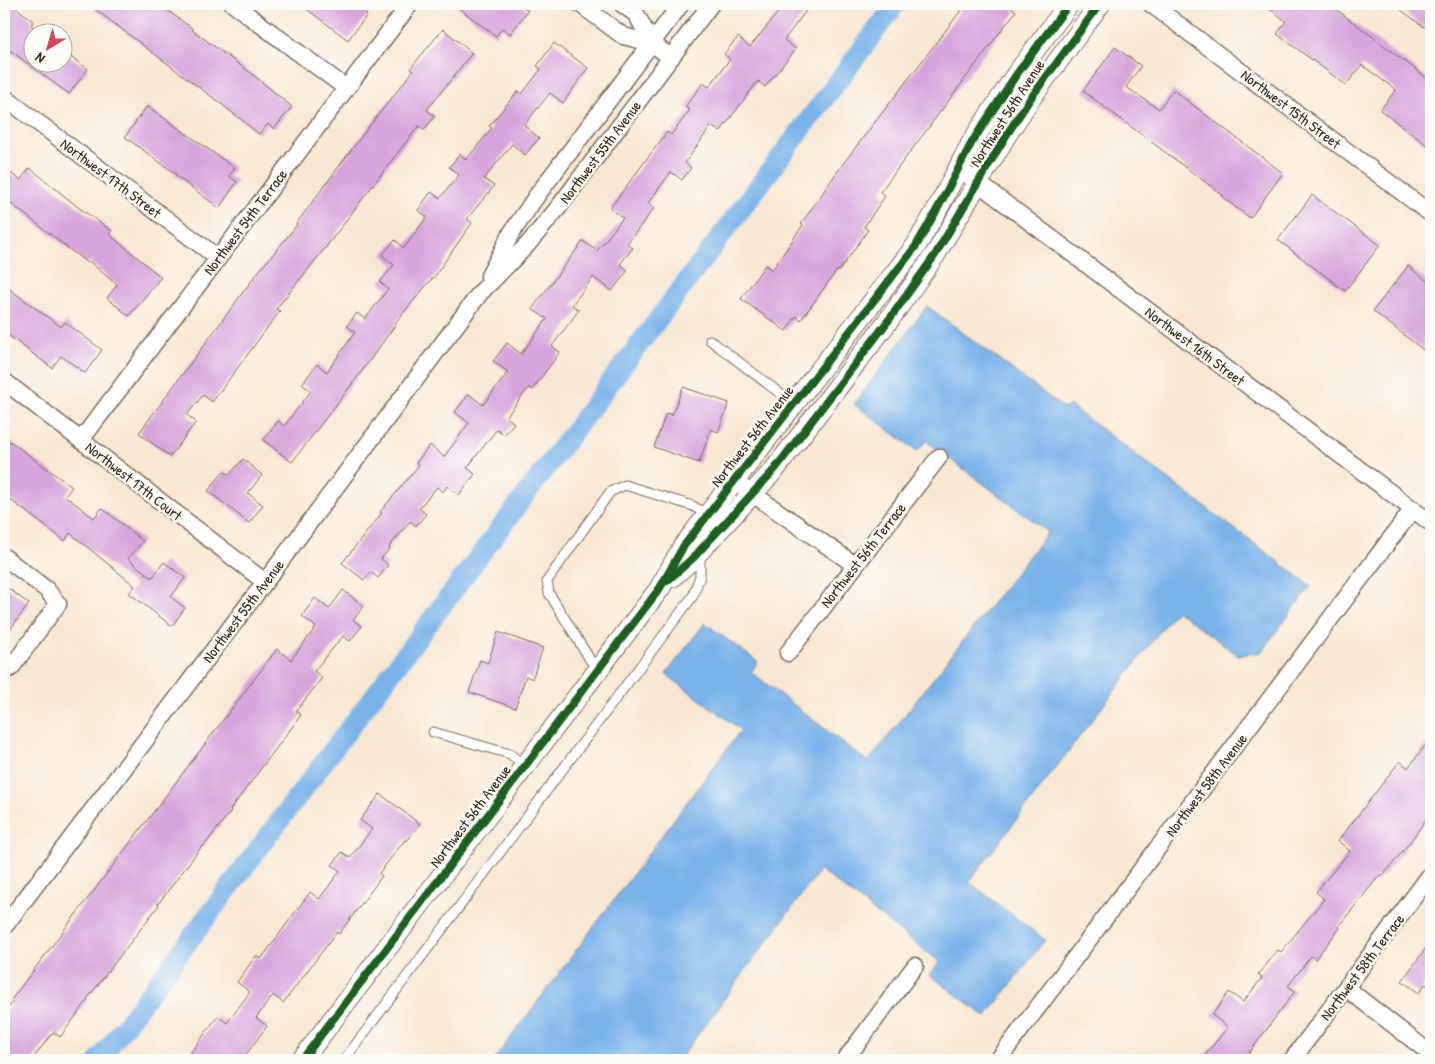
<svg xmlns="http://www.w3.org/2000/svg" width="1435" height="1064" font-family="'Patrick Hand',sans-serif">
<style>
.water{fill:#79b3ea;stroke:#5a6e84}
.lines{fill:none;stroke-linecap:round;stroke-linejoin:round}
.canal{stroke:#79b3ea;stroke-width:20}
.building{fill:#d6a5db}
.service-casing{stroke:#7d6c5d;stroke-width:11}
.minor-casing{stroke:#7d6c5d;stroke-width:19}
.tertiary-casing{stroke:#7d6c5d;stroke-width:22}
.service{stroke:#fff;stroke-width:9}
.minor{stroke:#fff;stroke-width:16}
.tertiary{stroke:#fff;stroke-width:20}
.cycleway-casing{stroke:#fdfcf7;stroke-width:11}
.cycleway{stroke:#1b5e20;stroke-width:8}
.labels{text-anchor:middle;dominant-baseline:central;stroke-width:5;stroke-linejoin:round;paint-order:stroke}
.street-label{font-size:15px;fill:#3b2a1e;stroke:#fdfcf7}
</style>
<rect width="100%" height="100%" fill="#fdfcf7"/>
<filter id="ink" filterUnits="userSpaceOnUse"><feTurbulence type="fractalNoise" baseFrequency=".02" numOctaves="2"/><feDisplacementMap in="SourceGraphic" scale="10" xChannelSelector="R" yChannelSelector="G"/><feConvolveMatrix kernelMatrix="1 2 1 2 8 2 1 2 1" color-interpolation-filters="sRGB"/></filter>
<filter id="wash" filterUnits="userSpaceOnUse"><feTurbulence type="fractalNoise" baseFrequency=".0096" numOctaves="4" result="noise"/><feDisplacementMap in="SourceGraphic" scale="20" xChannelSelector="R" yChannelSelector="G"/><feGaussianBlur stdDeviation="1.12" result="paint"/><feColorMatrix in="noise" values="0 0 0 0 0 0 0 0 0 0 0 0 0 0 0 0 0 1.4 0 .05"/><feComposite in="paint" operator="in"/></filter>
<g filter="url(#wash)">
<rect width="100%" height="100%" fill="#f8e7d3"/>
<path class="water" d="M 927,306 L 1065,409 L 1069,405 L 1311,586 L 1261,652 L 1238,655 L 1176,610 L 969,882 L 1045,940 L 986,1017 L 930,975 L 940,962 L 820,870 L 679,1060 L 494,1060 L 741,730 L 666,674 L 705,623 L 758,662 L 751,672 L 868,762 L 1048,532 L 926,441 L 917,451 L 854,404 Z"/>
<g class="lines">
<path class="canal" d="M 99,1060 L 896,4"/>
</g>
<g id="blocks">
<g class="building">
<path d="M 4,4 L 11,4 L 32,20 L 32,27 L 38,31 L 36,32 L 32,32 L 32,62 L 62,62 L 62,51 L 88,69 L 69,94 L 4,46 Z"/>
<path d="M 88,4 L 159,4 L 193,29 L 192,30 L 251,73 L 292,107 L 274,129 L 268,124 L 259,134 L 220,103 Z"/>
<path d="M 300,4 L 352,4 L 367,15 L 348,40 Z"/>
<path d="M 453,4 L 519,4 L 528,10 L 510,34 L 502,28 L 496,36 Z"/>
<path d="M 785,4 L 811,4 L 784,40 L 796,49 L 765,87 L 758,81 L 720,132 L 711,126 L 685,163 L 691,168 L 682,180 L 671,172 L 648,203 L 654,208 L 627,244 L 633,248 L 620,264 L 628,270 L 612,291 L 593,277 L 572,305 L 579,310 L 552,346 L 560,352 L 532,390 L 529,387 L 506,417 L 514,423 L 504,435 L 497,429 L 467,468 L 475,474 L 459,495 L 447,486 L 443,492 L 437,487 L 419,508 L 426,514 L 416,526 L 410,521 L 389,547 L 390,548 L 381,559 L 388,565 L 378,578 L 371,572 L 364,580 L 342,563 L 382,513 L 380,512 L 419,465 L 416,463 L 430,445 L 444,457 L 469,423 L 455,412 L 469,394 L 483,405 L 508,372 L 493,361 L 507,343 L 521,354 L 547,319 L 532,309 L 583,241 L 597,251 L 623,218 L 610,208 L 667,132 L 671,135 L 690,110 L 685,107 L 703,83 L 709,87 L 730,59 L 724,54 L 738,37 L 750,47 Z"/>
<path d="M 966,4 L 1006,4 L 1016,11 L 880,192 L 885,196 L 864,227 L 868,230 L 839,271 L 837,270 L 801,320 L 796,316 L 786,331 L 741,299 L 765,265 L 772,270 L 803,225 L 801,224 L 842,165 Z"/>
<path d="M 1263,4 L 1329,4 L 1431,81 L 1431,148 L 1380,110 L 1396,90 L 1362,65 L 1346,85 L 1277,34 L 1286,21 Z"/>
<path d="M 1393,4 L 1431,4 L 1431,32 Z"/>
<path d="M 443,29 L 472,53 L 427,110 L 435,116 L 424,130 L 419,126 L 399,151 L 326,247 L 276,309 L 280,311 L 212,402 L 203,395 L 187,415 L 196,422 L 170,457 L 139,433 L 255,276 L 297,225 L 296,224 L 366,130 L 413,71 L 410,69 Z"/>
<path d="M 554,43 L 588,68 L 563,103 L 550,93 L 524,125 L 539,138 L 525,155 L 512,144 L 484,179 L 494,186 L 467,219 L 472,223 L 436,274 L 395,323 L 396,324 L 359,375 L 292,462 L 263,440 L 278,421 L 284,426 L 311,391 L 302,384 L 317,364 L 327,372 L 355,332 L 347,326 L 357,313 L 365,319 L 388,289 L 380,282 L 394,265 L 382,255 L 395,240 L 404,248 L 427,217 L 418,210 L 431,192 L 440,198 L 459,175 L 449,167 L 460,154 L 466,160 L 492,128 L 489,126 L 518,91 L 522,94 L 541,69 L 537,66 Z"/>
<path d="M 1115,47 L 1141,66 L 1126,87 L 1159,109 L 1173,90 L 1283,173 L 1250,218 L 1222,197 L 1224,196 L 1083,91 Z"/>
<path d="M 147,106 L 235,168 L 229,176 L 237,182 L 219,208 L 175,175 L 176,174 L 125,137 Z"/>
<path d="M 4,168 L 20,180 L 30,168 L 78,207 L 112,231 L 109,234 L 161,277 L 129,316 L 107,298 L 117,285 L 89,261 L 87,263 L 4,198 Z"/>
<path d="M 1312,195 L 1380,245 L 1345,291 L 1278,240 Z"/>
<path d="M 1408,266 L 1431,284 L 1431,356 L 1373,311 Z"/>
<path d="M 4,285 L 61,327 L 65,322 L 102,350 L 85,373 L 61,356 L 52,368 L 4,332 Z"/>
<path d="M 683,387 L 729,403 L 718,432 L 711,429 L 699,463 L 654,447 L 666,413 L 672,415 Z"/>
<path d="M 10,441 L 72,487 L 65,496 L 94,518 L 102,508 L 143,541 L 128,559 L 152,578 L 164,562 L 185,578 L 171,597 L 185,608 L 172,626 L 129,593 L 135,586 L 70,533 L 65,541 L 4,495 L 4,449 Z"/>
<path d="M 243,459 L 262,475 L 248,493 L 263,505 L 249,523 L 208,491 L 224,471 L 229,475 Z"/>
<path d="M 4,585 L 29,604 L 4,638 Z"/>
<path d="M 343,590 L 364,606 L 353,620 L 362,626 L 350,641 L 343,636 L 314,671 L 322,678 L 296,711 L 301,715 L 230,810 L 231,811 L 203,847 L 202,846 L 158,904 L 159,905 L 87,999 L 88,1000 L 60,1037 L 53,1032 L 32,1060 L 4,1060 L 4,1013 L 13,1002 L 11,1000 L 277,649 L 291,660 L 316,627 L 302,616 L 315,598 L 329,609 Z"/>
<path d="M 498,632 L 543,648 L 532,679 L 526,676 L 515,708 L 469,692 L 480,660 L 488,663 Z"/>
<path d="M 1431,738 L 1431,812 L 1410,842 L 1382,877 L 1380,875 L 1338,927 L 1340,928 L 1315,959 L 1311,956 L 1288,986 L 1295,991 L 1244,1060 L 1201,1060 L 1228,1027 L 1212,1015 L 1229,992 L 1243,1002 L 1262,978 L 1258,975 L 1278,950 L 1281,952 L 1324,899 L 1316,892 L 1350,851 L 1338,841 L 1400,761 L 1408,768 Z"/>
<path d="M 380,794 L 420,824 L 407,841 L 405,840 L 379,873 L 382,876 L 339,934 L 337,932 L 283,1003 L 273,995 L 256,1018 L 267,1026 L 242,1060 L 185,1060 L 218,1016 L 227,1023 L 250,992 L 237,982 L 256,956 L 261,959 L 310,892 L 319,899 L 340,871 L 332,865 L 342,852 L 350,858 L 372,829 L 360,820 Z"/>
<path d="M 1431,941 L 1431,989 L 1425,984 L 1419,993 L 1402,981 Z"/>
</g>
</g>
</g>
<g filter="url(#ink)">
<use href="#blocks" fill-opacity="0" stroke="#7d6c5d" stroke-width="1"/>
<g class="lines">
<defs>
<g id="service">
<path d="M 710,340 L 794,404"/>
<path d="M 597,671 L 549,593 L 547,581 L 610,492 L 625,485 L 693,506 L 708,515"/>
<path d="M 433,732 L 510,754 L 525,766"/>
<path d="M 344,1060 L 693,596 L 700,576 L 700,553"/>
</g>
<g id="minor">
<path d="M 233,4 L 346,88"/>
<path d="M 580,4 L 623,36 L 652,43"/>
<path d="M 622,4 L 636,14 L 652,43 L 671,58"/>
<path d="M 1151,4 L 1431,214"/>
<path d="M 4,97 L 218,258"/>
<path d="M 958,168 L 1431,523"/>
<path d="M 489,276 L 512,232 L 538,194 L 681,4"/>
<path d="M 4,381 L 265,582"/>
<path d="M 81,440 L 410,4"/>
<path d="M 734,481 L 855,565"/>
<path d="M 4,557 L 47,590 L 58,604 L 11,668 L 4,671"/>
<path d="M 788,653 L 939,457"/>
<path d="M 4,927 L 265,582 L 480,293 L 528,244 L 558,208 L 711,4"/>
<path d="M 1346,988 L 1431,1054"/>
<path d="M 845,1060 L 915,966"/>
<path d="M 998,1060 L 1413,509"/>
<path d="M 1292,1060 L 1431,874"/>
</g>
<g id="tertiary">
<path d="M 672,577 L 693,558 L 775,469 L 891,317 L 935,255 L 1007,134 L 1030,99 L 1100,4"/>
<path d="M 302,1060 L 660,588 L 683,547 L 916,246 L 939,206 L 972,142 L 1016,75 L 1069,4"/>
</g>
</defs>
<use href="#service" class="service-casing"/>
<use href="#minor" class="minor-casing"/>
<use href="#tertiary" class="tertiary-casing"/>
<use href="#service" class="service"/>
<use href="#minor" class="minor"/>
<use href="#tertiary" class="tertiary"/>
<defs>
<g id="cycleway">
<path d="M 667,581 L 693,558 L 775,469 L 891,317 L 935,255 L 1007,134 L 1030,99 L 1100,4"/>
<path d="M 302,1060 L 660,588 L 683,547 L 916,246 L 939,206 L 972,142 L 1016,75 L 1069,4"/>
</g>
</defs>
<use href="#cycleway" class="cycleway-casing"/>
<use href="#cycleway" class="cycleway"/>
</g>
</g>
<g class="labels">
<g class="street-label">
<text transform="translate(1291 109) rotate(37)">Northwest 15th Street</text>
<text transform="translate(1007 113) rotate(-57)">Northwest 56th Avenue</text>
<text transform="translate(600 152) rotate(-53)">Northwest 55th Avenue</text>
<text transform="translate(111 178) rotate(37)">Northwest 17th Street</text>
<text transform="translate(245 222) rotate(-53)">Northwest 54th Terrace</text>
<text transform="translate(1195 346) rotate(37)">Northwest 16th Street</text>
<text transform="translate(752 436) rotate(-52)">Northwest 56th Avenue</text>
<text transform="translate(134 481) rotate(38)">Northwest 17th Court</text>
<text transform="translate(863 555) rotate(-52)">Northwest 56th Terrace</text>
<text transform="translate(243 611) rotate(-53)">Northwest 55th Avenue</text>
<text transform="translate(1206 785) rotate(-53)">Northwest 58th Avenue</text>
<text transform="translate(470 816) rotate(-53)">Northwest 56th Avenue</text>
<text transform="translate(1362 967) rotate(-53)">Northwest 58th Terrace</text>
</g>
</g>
<rect width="1435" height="1064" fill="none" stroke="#fdfcf7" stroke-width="20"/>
<g transform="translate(48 48) rotate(218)"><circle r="24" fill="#fdfcf7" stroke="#afa8a0"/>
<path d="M0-4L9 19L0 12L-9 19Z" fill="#d1495b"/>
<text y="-8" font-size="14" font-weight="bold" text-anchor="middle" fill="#3b2a1e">N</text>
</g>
</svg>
